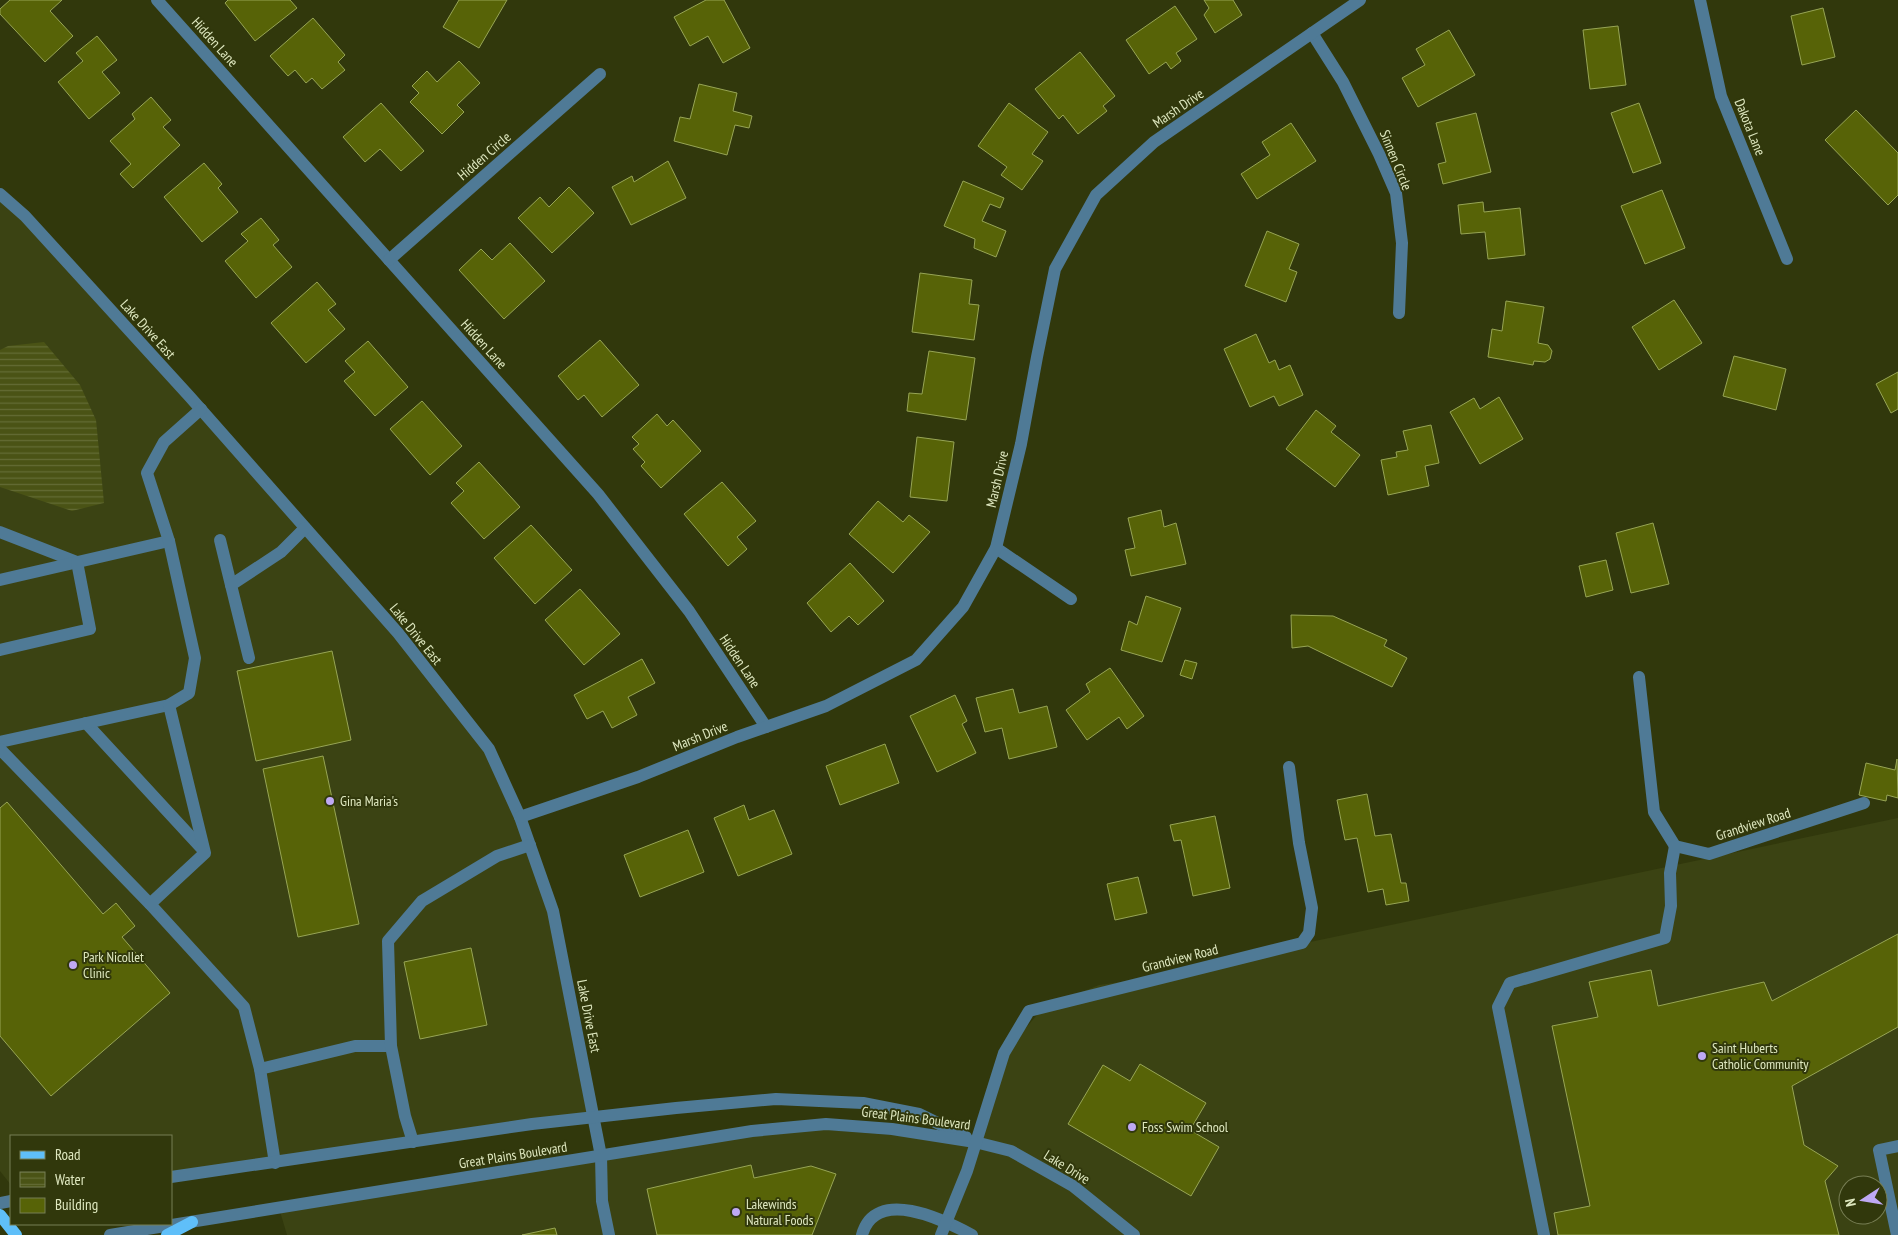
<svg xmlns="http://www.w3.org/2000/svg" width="1898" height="1235" font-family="'PT Sans Narrow',sans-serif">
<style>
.built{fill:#3b4313;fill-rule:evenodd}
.water{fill:url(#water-rules)}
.building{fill:#576307;stroke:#97a555}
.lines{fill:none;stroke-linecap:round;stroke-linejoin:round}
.minor{stroke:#4f7a96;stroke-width:12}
.major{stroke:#5fbff9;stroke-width:12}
.poi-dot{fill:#bfa9f4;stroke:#31380c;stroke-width:2}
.labels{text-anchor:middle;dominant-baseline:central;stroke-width:4;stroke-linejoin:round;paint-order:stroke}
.street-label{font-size:14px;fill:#dfe8c0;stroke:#31380c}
.poi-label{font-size:14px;fill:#dfe8c0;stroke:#31380c;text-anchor:start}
</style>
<defs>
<pattern id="water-rules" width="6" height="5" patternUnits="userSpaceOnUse" patternTransform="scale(1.25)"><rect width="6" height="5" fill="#4a5315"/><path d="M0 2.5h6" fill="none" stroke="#646c35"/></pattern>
</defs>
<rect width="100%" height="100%" fill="#31380c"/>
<g class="built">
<path d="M 0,196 L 190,397 L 479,736 L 530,845 L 563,964 L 594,1117 L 171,1178 L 171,1136 L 11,1136 L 11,1185 L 0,1171 Z"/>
<path d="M 1898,818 L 1898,1235 L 287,1235 L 279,1208 L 793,1127 L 975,1142 L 1004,1053 L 1044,1007 L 1099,985 L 1149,978 L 1296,945 ZM 1848,1185 L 1878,1185 L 1878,1215 L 1848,1215 Z"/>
</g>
<path class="water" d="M 44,342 L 80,385 L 96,420 L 104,503 L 72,511 L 0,487 L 0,350 L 8,346 Z"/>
<g class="building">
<path d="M 10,0 L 62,0 L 50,11 L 73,36 L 45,62 L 0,14 L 0,9 Z"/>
<path d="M 228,0 L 290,0 L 297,8 L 255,41 L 225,3 Z"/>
<path d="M 459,0 L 507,0 L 479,48 L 443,27 Z"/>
<path d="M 706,0 L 724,0 L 750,48 L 723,63 L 708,36 L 690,46 L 674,17 Z"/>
<path d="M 1204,0 L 1233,0 L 1242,15 L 1215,33 L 1204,15 L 1209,8 Z"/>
<path d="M 1175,6 L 1197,39 L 1176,53 L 1181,61 L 1171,69 L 1166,62 L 1149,74 L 1126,40 Z"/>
<path d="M 1823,8 L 1835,57 L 1802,65 L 1791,16 Z"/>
<path d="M 313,18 L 345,55 L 338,62 L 345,70 L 322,89 L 312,78 L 306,83 L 295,70 L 288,76 L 270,56 Z"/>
<path d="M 1618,26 L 1626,85 L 1590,89 L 1583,30 Z"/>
<path d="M 1449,30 L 1475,75 L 1418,107 L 1402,78 L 1425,65 L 1416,49 Z"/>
<path d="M 97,36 L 117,60 L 102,72 L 120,93 L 89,119 L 58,82 L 83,61 L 76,53 Z"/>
<path d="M 1080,52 L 1115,96 L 1103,106 L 1107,111 L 1078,134 L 1063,115 L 1059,119 L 1035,89 Z"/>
<path d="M 459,61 L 480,83 L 457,105 L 464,112 L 442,134 L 410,102 L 419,93 L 412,86 L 427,71 L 437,82 Z"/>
<path d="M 699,84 L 737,93 L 733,111 L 752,116 L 749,128 L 735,125 L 727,155 L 674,141 L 680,117 L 690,119 Z"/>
<path d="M 151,97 L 171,120 L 163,127 L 180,145 L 133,188 L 120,174 L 131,164 L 110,141 L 135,119 L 132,114 Z"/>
<path d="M 381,103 L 424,151 L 401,171 L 380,149 L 365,162 L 343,137 Z"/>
<path d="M 1009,103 L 1048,132 L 1032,154 L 1043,161 L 1022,190 L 1001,175 L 1007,167 L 978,146 Z"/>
<path d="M 1639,103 L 1661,163 L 1633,173 L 1611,113 Z"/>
<path d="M 1856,110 L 1898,153 L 1898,195 L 1888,205 L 1825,140 Z"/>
<path d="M 1476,113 L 1491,172 L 1443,184 L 1438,164 L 1446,162 L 1436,123 Z"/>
<path d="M 1291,123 L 1316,161 L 1257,199 L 1241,174 L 1270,155 L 1262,142 Z"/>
<path d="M 668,161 L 686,198 L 631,225 L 612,187 L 632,176 L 634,182 Z"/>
<path d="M 204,163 L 222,184 L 218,188 L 238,212 L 202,242 L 164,197 Z"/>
<path d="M 963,181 L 1004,198 L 1000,208 L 990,204 L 982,221 L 1006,231 L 996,257 L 974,248 L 975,239 L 944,226 Z"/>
<path d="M 569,187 L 594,213 L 552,253 L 518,218 L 540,197 L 549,207 Z"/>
<path d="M 1662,190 L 1685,248 L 1645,264 L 1621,206 Z"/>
<path d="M 1483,202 L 1484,212 L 1520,208 L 1525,255 L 1488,259 L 1485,232 L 1461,234 L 1458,205 Z"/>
<path d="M 261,218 L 279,240 L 273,245 L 292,267 L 256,298 L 225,261 L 248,241 L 241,234 Z"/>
<path d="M 1267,231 L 1299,244 L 1289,269 L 1297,272 L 1286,302 L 1245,286 Z"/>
<path d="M 510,243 L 545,281 L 504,319 L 459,270 L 481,249 L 492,260 Z"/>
<path d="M 920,273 L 972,280 L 969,304 L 979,305 L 974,340 L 912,332 Z"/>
<path d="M 317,282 L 336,304 L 328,310 L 345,329 L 306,363 L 271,323 Z"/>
<path d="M 1674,300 L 1702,343 L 1659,370 L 1632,327 Z"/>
<path d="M 1506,301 L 1544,307 L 1538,343 L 1548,345 L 1552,351 L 1550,359 L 1545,362 L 1534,361 L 1533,365 L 1488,357 L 1492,329 L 1502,331 Z"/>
<path d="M 1256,334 L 1269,363 L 1275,360 L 1279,370 L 1290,365 L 1303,395 L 1279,406 L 1274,396 L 1250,407 L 1224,349 Z"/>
<path d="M 600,340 L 639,385 L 602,417 L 584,395 L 578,400 L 558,376 Z"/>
<path d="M 368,341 L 408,387 L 375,416 L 344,381 L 355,372 L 345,361 Z"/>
<path d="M 929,351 L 975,358 L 966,420 L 907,411 L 909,393 L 922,394 Z"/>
<path d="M 1734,356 L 1786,369 L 1776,410 L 1723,396 Z"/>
<path d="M 1898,372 L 1898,409 L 1891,413 L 1876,384 Z"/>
<path d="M 1499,397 L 1523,439 L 1480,464 L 1450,412 L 1474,398 L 1480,409 Z"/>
<path d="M 422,401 L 462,446 L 430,475 L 390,429 Z"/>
<path d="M 1316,410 L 1336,426 L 1331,432 L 1360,455 L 1335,487 L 1286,449 Z"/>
<path d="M 657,414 L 667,426 L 673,420 L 701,451 L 661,488 L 641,466 L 645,462 L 633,449 L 639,444 L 632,437 Z"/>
<path d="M 1431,425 L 1439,463 L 1425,466 L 1429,486 L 1388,495 L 1381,460 L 1397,457 L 1396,452 L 1408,450 L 1403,431 Z"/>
<path d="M 917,437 L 954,442 L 947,501 L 910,497 Z"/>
<path d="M 479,462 L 520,507 L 484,539 L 451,503 L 464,491 L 456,483 Z"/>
<path d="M 722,482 L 756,521 L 737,537 L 747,549 L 728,566 L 684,514 Z"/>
<path d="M 878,501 L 903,522 L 909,515 L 930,532 L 893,573 L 849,534 Z"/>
<path d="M 1161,510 L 1164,527 L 1176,523 L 1186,564 L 1131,576 L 1125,550 L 1135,548 L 1128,518 Z"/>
<path d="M 1653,523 L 1669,584 L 1631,593 L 1616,533 Z"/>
<path d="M 531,525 L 572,570 L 535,604 L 494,558 Z"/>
<path d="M 1606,560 L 1613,590 L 1586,597 L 1579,566 Z"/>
<path d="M 850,563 L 884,601 L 858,625 L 849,616 L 831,632 L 807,603 Z"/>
<path d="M 580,589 L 620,634 L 584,665 L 545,620 Z"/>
<path d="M 1146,596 L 1181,608 L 1162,662 L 1121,650 L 1129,621 L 1137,625 Z"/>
<path d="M 1291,615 L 1333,616 L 1387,640 L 1384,646 L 1407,658 L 1392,687 L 1308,646 L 1292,648 Z"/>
<path d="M 332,651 L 351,740 L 256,761 L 237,671 Z"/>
<path d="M 642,659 L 655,683 L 628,697 L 637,715 L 612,728 L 603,711 L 587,719 L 574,695 Z"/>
<path d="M 1185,660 L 1197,663 L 1192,679 L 1180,675 Z"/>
<path d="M 1110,668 L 1144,716 L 1127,729 L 1119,717 L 1087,740 L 1066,710 L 1090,692 L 1086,684 Z"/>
<path d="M 1013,689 L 1019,713 L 1047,706 L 1057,747 L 1009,759 L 1002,728 L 985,732 L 976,698 Z"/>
<path d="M 955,695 L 967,721 L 962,724 L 976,753 L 937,772 L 910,716 Z"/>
<path d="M 885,744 L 899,783 L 840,805 L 826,766 Z"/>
<path d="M 323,756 L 359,924 L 298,937 L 263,769 Z"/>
<path d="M 1897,759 L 1898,798 L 1887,795 L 1886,801 L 1859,795 L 1866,763 L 1895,770 Z"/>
<path d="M 1367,794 L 1375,836 L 1391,834 L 1401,883 L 1406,883 L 1409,901 L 1386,905 L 1383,889 L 1368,892 L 1357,838 L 1345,840 L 1337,800 Z"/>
<path d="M 7,802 L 103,914 L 116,903 L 135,926 L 122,937 L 170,993 L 51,1096 L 0,1036 L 0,808 Z"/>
<path d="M 744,805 L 749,820 L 774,810 L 792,854 L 738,876 L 714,818 Z"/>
<path d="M 1215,816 L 1230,888 L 1193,896 L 1181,840 L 1174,841 L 1170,825 Z"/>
<path d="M 688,830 L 704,872 L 640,897 L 624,855 Z"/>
<path d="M 1138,877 L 1147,913 L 1115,920 L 1107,884 Z"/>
<path d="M 1898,934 L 1898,1027 L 1792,1086 L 1804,1145 L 1838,1166 L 1825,1181 L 1839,1235 L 1558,1235 L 1554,1213 L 1590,1206 L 1552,1026 L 1598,1017 L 1589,982 L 1651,970 L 1658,1006 L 1764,982 L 1772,1001 Z"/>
<path d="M 471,948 L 487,1025 L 420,1039 L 404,962 Z"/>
<path d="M 1140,1064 L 1206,1103 L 1190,1130 L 1219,1147 L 1191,1196 L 1068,1124 L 1103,1065 L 1130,1081 Z"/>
<path d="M 751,1165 L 754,1178 L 811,1166 L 836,1174 L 812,1235 L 657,1235 L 647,1189 Z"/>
<path d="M 555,1228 L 557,1235 L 522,1235 Z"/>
</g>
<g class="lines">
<g class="minor">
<path d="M 157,0 L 598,494 L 689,611 L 766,727"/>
<path d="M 1700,0 L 1721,96 L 1787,259"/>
<path d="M 1312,33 L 1343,82 L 1379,154 L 1396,193 L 1402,243 L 1399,313"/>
<path d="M 0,194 L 25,216 L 190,397 L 398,633 L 489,749 L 520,817 L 553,911 L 601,1156 L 602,1201 L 609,1235"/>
<path d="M 389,260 L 600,74"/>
<path d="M 0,532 L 77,562"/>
<path d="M 220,540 L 231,585"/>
<path d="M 996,548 L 1071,599"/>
<path d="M 0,580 L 169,541"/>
<path d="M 0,650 L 90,629 L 77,562"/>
<path d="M 249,658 L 231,585 L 281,552 L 305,528"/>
<path d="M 1639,677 L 1654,812 L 1675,846 L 1709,854 L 1864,803"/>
<path d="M 86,723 L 204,851"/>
<path d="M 0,742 L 169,705 L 189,693 L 195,658 L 169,541 L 147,473 L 164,442 L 201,409"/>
<path d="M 0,749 L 150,904 L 244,1007 L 260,1069 L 275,1163"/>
<path d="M 520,817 L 638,777 L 737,737 L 826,706 L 916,660 L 963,607 L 996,548 L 1021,444 L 1037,357 L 1055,269 L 1096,195 L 1154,142 L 1360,0"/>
<path d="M 150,904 L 205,853 L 169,705"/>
<path d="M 260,1069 L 355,1046 L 391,1046"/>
<path d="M 413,1142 L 405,1116 L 391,1046 L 388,941 L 422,901 L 497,856 L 530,845"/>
<path d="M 171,1177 L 532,1124 L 676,1108 L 776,1099 L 863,1103 L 919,1114 L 966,1137"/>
<path d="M 0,1203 L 11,1201"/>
<path d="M 110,1235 L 752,1131 L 826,1124 L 892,1129 L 975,1142 L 1011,1151 L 1073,1186 L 1134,1235"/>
<path d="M 862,1235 C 875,1186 944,1220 972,1235"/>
<path d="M 941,1235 L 967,1171 L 1004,1053 L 1029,1011 L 1302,943 L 1309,933 L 1312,908 L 1299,843 L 1289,767"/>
<path d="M 1544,1235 L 1498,1007 L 1510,983 L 1665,938 L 1671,906 L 1670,873 L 1675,846"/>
<path d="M 1897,1235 L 1879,1150 L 1898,1146"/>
</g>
<g class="major">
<path d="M 0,1215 L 16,1235"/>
<path d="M 167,1235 L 192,1222"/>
</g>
</g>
<g class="poi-dot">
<circle cx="330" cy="801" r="5"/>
<circle cx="73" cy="965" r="5"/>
<circle cx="1702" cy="1056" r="5"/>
<circle cx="1132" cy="1127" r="5"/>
<circle cx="736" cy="1212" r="5"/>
</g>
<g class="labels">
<g class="street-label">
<text transform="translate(215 42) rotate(48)">Hidden Lane</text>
<text transform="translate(1178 108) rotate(-34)">Marsh Drive</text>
<text transform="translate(1750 127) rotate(68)">Dakota Lane</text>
<text transform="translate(484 156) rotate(-41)">Hidden Circle</text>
<text transform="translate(1396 160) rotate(68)">Sinnen Circle</text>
<text transform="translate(148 329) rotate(48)">Lake Drive East</text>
<text transform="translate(484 344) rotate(48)">Hidden Lane</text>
<text transform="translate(997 479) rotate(-77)">Marsh Drive</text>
<text transform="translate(416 634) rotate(51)">Lake Drive East</text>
<text transform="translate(740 661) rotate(56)">Hidden Lane</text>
<text transform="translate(700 736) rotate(-22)">Marsh Drive</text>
<text transform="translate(1753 824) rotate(-18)">Grandview Road</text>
<text transform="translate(1180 958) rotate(-14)">Grandview Road</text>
<text transform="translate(589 1016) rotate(79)">Lake Drive East</text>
<text transform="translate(916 1118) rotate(7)">Great Plains Boulevard</text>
<text transform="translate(513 1155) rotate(-9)">Great Plains Boulevard</text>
<text transform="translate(1067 1167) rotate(32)">Lake Drive</text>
</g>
<g class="poi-label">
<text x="340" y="801">Gina Maria's</text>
<text x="83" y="957">Park Nicollet<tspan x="83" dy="16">Clinic</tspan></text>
<text x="1712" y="1048">Saint Huberts<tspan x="1712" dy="16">Catholic Community</tspan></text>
<text x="1142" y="1127">Foss Swim School</text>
<text x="746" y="1204">Lakewinds<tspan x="746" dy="16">Natural Foods</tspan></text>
</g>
</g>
<rect x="10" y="1135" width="162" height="90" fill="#31380c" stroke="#777e54"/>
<rect x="20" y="1151" width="25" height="8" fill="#5fbff9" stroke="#777e54"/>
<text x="55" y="1160" font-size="15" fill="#dfe8c0">Road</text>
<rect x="20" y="1172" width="25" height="15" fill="url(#water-rules)" stroke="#777e54"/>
<text x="55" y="1185" font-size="15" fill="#dfe8c0">Water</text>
<rect x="20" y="1198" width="25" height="15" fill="#576307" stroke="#777e54"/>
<text x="55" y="1210" font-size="15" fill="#dfe8c0">Building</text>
<g transform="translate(1863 1200) rotate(258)"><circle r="24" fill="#31380c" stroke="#777e54"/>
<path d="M0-4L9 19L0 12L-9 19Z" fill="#bfa9f4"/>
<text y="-8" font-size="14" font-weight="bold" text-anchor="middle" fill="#dfe8c0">N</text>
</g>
</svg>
